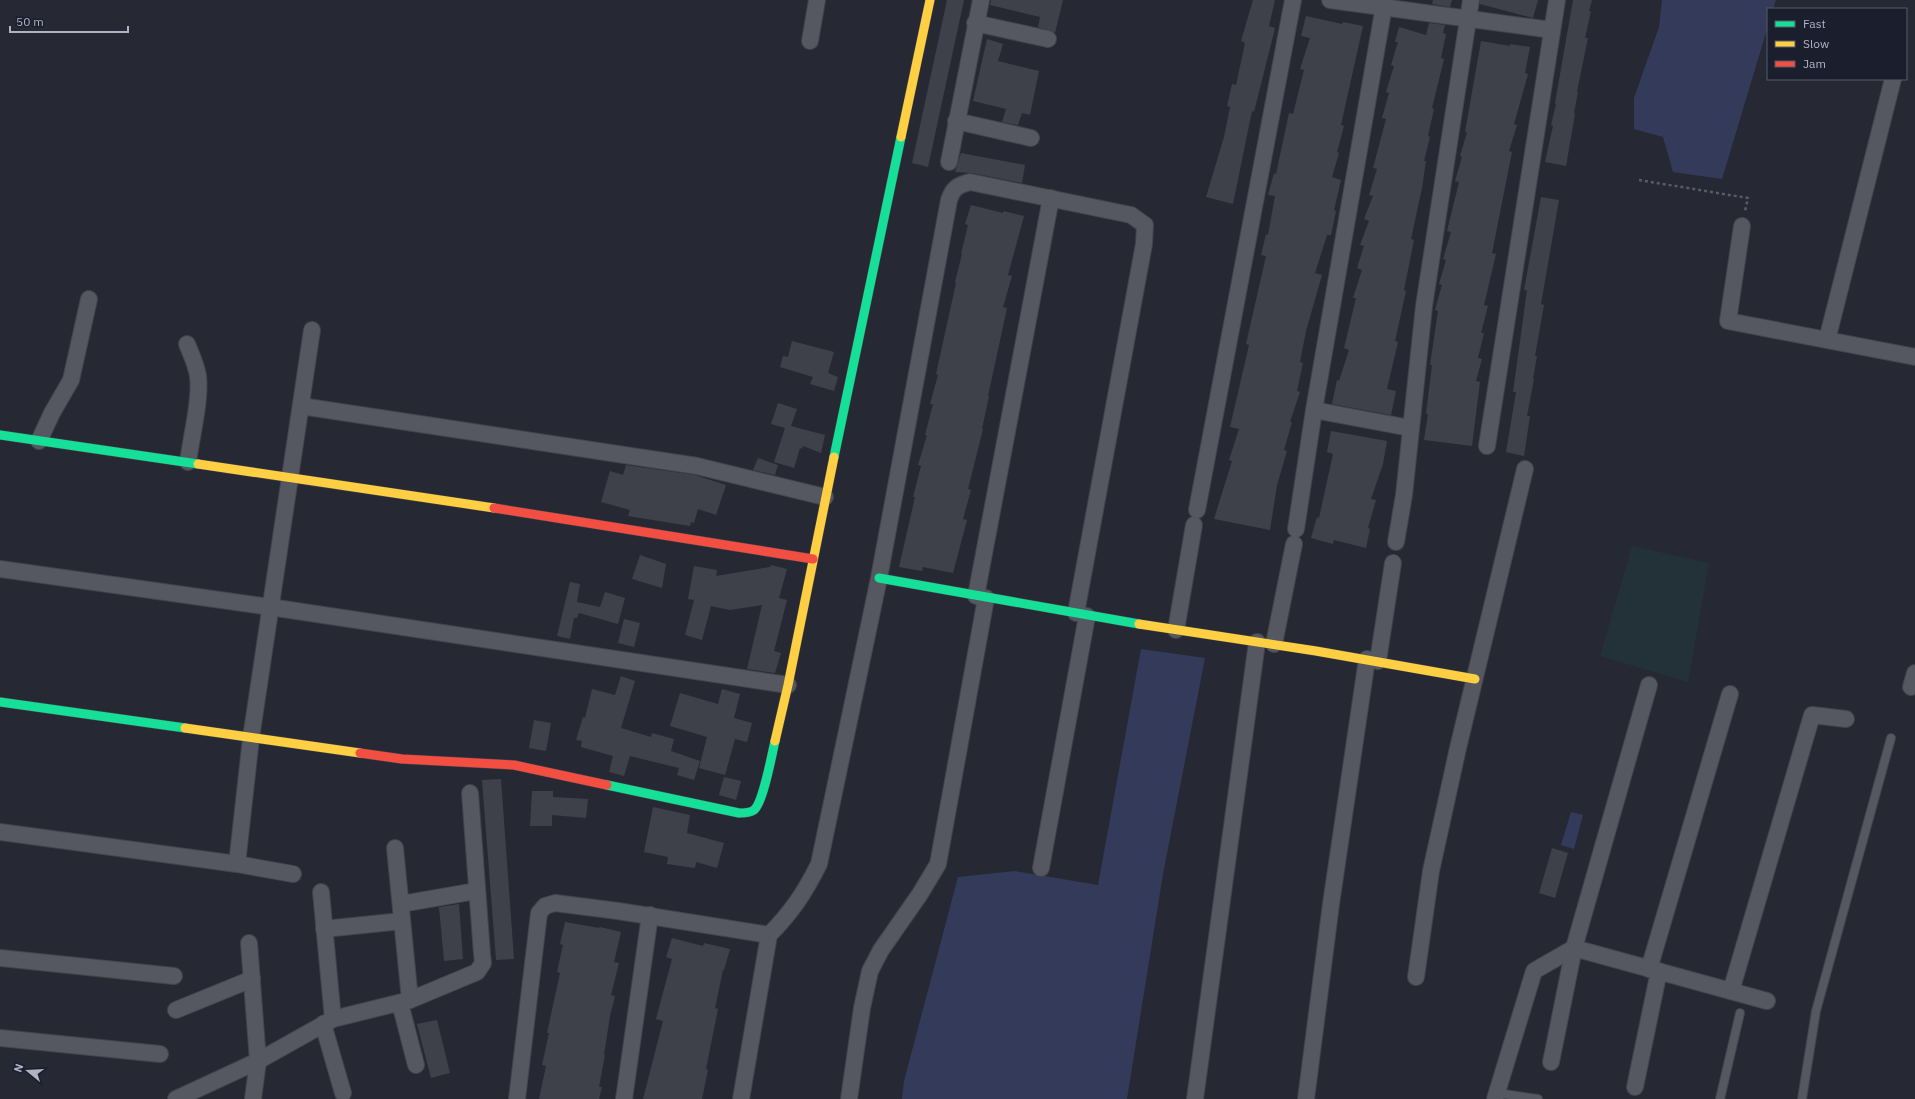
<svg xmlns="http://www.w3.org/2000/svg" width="1915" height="1099" font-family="'IBM Plex Sans',sans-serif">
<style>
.green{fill:#233138}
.water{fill:#343b5a}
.building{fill:#3f414a}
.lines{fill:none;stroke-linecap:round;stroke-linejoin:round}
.lane-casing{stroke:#42444c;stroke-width:10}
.street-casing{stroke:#42444c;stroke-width:18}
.fast-casing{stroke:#42444c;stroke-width:10}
.slow-casing{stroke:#42444c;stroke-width:10}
.jam-casing{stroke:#42444c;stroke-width:10}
.path{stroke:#595c65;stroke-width:2.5;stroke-dasharray:3 3;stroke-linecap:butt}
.lane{stroke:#565861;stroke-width:8}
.street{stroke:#565861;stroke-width:16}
.fast{stroke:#16e098;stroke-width:9}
.slow{stroke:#ffcf43;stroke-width:9}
.jam{stroke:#f24e42;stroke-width:9}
</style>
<rect width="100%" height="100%" fill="#262933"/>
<path class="green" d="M 1632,546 L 1709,563 L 1688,682 L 1600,656 Z"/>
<g class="water">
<path d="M 1662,0 L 1776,0 L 1773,9 L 1768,9 L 1768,26 L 1722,179 L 1673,172 L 1663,137 L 1634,129 L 1634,98 L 1659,27 Z"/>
<path d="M 1141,649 L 1205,658 L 1163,874 L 1127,1099 L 902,1099 L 904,1081 L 958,877 L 1015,871 L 1098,885 Z"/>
<path d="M 1571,812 L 1583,815 L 1574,849 L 1561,845 Z"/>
</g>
<g class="building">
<path d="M 947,0 L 964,0 L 928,167 L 912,163 Z"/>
<path d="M 991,0 L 1063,0 L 1055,33 L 1038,27 L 1040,17 L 990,5 Z"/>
<path d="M 1253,0 L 1275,0 L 1269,26 L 1275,28 L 1254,112 L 1252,111 L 1233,204 L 1206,197 L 1224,137 L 1230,107 L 1227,106 L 1232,84 L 1236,85 L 1245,43 L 1241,41 Z"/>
<path d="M 1433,0 L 1452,0 L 1450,7 L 1432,4 Z"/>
<path d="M 1480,0 L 1538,0 L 1533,18 L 1480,4 Z"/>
<path d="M 1573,0 L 1592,0 L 1589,11 L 1591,11 L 1585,38 L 1588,38 L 1577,91 L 1578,92 L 1574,113 L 1575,114 L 1566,166 L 1545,162 L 1553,126 L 1551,125 L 1556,104 L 1555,103 Z"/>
<path d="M 1306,16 L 1342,24 L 1343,22 L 1363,26 L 1341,125 L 1344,126 L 1337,152 L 1339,153 L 1332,177 L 1341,180 L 1334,210 L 1336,211 L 1331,235 L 1327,235 L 1315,273 L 1322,275 L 1306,331 L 1300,362 L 1303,363 L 1297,391 L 1300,392 L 1290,422 L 1292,422 L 1284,450 L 1287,451 L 1277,485 L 1270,530 L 1214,519 L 1232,461 L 1229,460 L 1239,429 L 1230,427 L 1249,345 L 1246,344 L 1266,256 L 1261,255 L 1266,234 L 1268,235 L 1275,196 L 1268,195 L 1274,173 L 1276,174 L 1289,113 L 1293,114 L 1304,70 L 1300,69 L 1310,38 L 1301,36 Z"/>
<path d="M 1429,23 L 1445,25 L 1443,33 L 1446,34 L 1441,58 L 1444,59 L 1432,108 L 1434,109 L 1428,136 L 1430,137 L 1424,161 L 1426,161 L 1422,188 L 1411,239 L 1414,240 L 1404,290 L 1406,291 L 1395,341 L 1398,342 L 1387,389 L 1396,391 L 1391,415 L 1332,404 L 1337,380 L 1339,381 L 1349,350 L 1344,348 L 1356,298 L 1353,298 L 1362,270 L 1357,268 L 1364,246 L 1360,245 L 1369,221 L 1364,219 L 1373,196 L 1369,195 L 1377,169 L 1373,168 L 1386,119 L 1382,118 L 1389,93 L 1386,92 L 1394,66 L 1391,65 L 1398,42 L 1395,42 L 1399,27 L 1426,35 Z"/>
<path d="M 987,39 L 1003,44 L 998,61 L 1039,71 L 1030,115 L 1022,113 L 1018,125 L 1002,122 L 1006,109 L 973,101 Z"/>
<path d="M 1481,41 L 1510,46 L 1510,44 L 1530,47 L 1525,73 L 1528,74 L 1514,124 L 1517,125 L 1509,151 L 1512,152 L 1492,253 L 1496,254 L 1484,305 L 1488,306 L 1481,333 L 1484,333 L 1478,358 L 1482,359 L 1476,381 L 1480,382 L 1472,446 L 1424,440 L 1428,414 L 1426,414 L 1432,365 L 1430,365 L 1438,311 L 1435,310 L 1442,285 L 1439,284 L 1446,260 L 1443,259 L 1451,232 L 1447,231 L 1459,182 L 1455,181 L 1462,157 L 1460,156 L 1467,132 L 1465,132 Z"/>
<path d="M 961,153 L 1025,165 L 1022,183 L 972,173 L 955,172 Z"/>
<path d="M 1541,197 L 1559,200 L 1541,304 L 1544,305 L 1535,356 L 1537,356 L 1533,379 L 1534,379 L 1527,416 L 1530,416 L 1524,456 L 1506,452 L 1516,392 L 1513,392 L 1527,290 L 1524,290 Z"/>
<path d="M 971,205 L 1003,213 L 1003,211 L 1024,216 L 1008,275 L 1012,276 L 1003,307 L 1007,308 L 988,396 L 989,396 L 982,429 L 983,429 L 968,489 L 971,490 L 963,519 L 967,520 L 953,573 L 923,567 L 922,571 L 899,567 L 915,497 L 913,497 L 921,466 L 918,465 L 927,435 L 925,435 L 933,404 L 930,404 L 938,375 L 936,374 L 956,283 L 955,282 L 962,254 L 961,254 L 968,225 L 965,224 Z"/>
<path d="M 792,341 L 834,352 L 828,373 L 838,377 L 834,391 L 810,384 L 813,377 L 780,367 L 783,356 L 788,357 Z"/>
<path d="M 778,403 L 797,409 L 791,426 L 825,435 L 821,453 L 803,446 L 802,449 L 800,448 L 794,468 L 774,462 L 785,428 L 771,424 Z"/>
<path d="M 1331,431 L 1387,441 L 1383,464 L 1371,499 L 1376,500 L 1368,528 L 1370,529 L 1366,548 L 1334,540 L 1333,544 L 1311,538 L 1317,517 L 1319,518 L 1333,454 L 1327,452 Z"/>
<path d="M 758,458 L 778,465 L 775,475 L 753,470 Z"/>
<path d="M 626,465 L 695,475 L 726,485 L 716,515 L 698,509 L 694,523 L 691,522 L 690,526 L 628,516 L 630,510 L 601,502 L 610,471 L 623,475 Z"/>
<path d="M 640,555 L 666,564 L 662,588 L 632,579 Z"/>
<path d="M 771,565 L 787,569 L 779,598 L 787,600 L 774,651 L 781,653 L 775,673 L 747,669 L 762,605 L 730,610 L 711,606 L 702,640 L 685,635 L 694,600 L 688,599 L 694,566 L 717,570 L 716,576 L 770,567 Z"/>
<path d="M 570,582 L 580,584 L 577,602 L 600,607 L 605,592 L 625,598 L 618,624 L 579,613 L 577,618 L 574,618 L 570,639 L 557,636 Z"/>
<path d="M 624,619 L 640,623 L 634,647 L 618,643 Z"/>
<path d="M 621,676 L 635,681 L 621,728 L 651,737 L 652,733 L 674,739 L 671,751 L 700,761 L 694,780 L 677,775 L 679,768 L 630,756 L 624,776 L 609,772 L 613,756 L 581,747 L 582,741 L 576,740 L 583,717 L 585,718 L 592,689 L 615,695 Z"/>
<path d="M 722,689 L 740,694 L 734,718 L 752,723 L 747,742 L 735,739 L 725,775 L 699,768 L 707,737 L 670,726 L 680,693 L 718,704 Z"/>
<path d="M 534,720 L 551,723 L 546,751 L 529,748 Z"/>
<path d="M 724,777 L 741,781 L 736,800 L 719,795 Z"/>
<path d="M 501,779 L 514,959 L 496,960 L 482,780 Z"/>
<path d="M 532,791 L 553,791 L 553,797 L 588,799 L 586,818 L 552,815 L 552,826 L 530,826 Z"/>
<path d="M 653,807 L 690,815 L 687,833 L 724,843 L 717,868 L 696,862 L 695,868 L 667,864 L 668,857 L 644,852 Z"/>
<path d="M 1552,848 L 1568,853 L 1555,898 L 1539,893 Z"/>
<path d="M 459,904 L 463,959 L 444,961 L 439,907 Z"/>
<path d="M 565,922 L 599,928 L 600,927 L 621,932 L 614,962 L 619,963 L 611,995 L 615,996 L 610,1016 L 604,1055 L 605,1055 L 599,1087 L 602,1087 L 599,1099 L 539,1099 L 546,1066 L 542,1065 L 549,1033 L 547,1033 L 560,973 L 557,972 L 563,945 L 560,944 Z"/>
<path d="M 672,938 L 703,946 L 704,943 L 730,949 L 724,970 L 723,970 L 715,1008 L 718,1009 L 706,1069 L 708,1070 L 702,1099 L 643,1099 L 663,1021 L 656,1019 L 672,959 L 666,957 Z"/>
<path d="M 437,1020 L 450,1073 L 431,1078 L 417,1024 Z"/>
</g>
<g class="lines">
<defs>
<g id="lane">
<path d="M 1497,1093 L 1538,1099"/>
<path d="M 1720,1099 L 1740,1013"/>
<path d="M 1802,1099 L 1816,1011 L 1891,738"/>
</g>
<g id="street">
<path d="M 1330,0 L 1552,30"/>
<path d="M 975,23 L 1048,39"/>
<path d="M 810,41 L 817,0"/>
<path d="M 956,121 L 1031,138"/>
<path d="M 949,162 L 981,0"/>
<path d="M 1742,226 L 1728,321 L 1915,357"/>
<path d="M 1827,340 L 1893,79"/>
<path d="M 187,344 C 191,354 196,364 198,376 C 201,399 191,438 188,462"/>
<path d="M 301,406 L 697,466 L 825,497"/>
<path d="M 1314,410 L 1410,428"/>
<path d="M 39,441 L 52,413 L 71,380 L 89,299"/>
<path d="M 1487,446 L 1557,0"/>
<path d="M 1197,510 L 1293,0"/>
<path d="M 1296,529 L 1314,410 L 1385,0"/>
<path d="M 1396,542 L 1404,495 L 1424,306 L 1471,0"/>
<path d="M 0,569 L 270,607 L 788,685"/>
<path d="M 976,596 L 1051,198"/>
<path d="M 1176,630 L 1194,525"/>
<path d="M 1274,644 L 1294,544"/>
<path d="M 1378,661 L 1393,563"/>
<path d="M 1911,687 L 1915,673"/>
<path d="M 0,832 L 237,864 L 293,874"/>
<path d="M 395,848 L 410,1000"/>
<path d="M 237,864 L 251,738 L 312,330"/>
<path d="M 1041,868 L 1087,616"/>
<path d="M 321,892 L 333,1019"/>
<path d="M 401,904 L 476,891"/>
<path d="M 324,929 L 402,921"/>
<path d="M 249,943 L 258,1061 L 253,1099"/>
<path d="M 0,958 L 174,976"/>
<path d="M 1649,969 L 1730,694"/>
<path d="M 1416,977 L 1431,871 L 1458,748 L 1525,469"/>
<path d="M 1731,991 L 1812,715 L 1846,719"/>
<path d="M 400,1003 L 416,1065"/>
<path d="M 176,1010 L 252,979"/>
<path d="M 323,1024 L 343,1093"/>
<path d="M 0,1038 L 160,1054"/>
<path d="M 1551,1062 L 1574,948 L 1767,1001"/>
<path d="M 1635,1087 L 1659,971"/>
<path d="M 176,1099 L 258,1061 L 333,1019 L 410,1000 L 477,972 L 483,963 L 482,954 L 470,793"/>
<path d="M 517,1099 L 539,913 L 545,906 L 555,903 L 618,911 L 769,935"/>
<path d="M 624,1099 L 650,915"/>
<path d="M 741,1099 L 769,935 C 792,912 805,892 819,864 L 879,578 L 949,200 C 953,188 958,185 970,182 L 1131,215 L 1145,225 L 1144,244 L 1076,613"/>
<path d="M 849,1099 L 862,1008 L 870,971 L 881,950 L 920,894 L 938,864 L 986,598"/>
<path d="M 1195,1099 L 1257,642"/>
<path d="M 1306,1099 L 1331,904 L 1367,659"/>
<path d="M 1495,1099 L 1534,971 L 1574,948 L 1649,685"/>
</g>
<g id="fast">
<path d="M 0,435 L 198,464"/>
<path d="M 834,457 L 901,137"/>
<path d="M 879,578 L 1139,624"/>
<path d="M 0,702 L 185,728"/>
<path d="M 607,785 L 739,813 C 744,813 750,813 754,810 C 763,803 772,754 775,741"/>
</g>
<g id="slow">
<path d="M 901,137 L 930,0"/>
<path d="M 198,464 L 494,508"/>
<path d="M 1139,624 L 1316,651 L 1475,679"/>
<path d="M 185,728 L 360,753"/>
<path d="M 775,741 L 788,685 L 834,457"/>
</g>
<g id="jam">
<path d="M 494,508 L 813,559"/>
<path d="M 360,753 L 402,759 L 514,765 L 607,785"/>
</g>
</defs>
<use href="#lane" class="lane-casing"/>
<use href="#street" class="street-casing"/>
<use href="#fast" class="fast-casing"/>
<use href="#slow" class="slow-casing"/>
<use href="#jam" class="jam-casing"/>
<path class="path" d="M 1639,180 L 1748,198 L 1745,211"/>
<use href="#lane" class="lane"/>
<use href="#street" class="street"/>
<use href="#fast" class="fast"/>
<use href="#slow" class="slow"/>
<use href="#jam" class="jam"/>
</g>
<rect x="1767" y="8" width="140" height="72" fill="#1a1e2d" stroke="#565a6a"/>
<rect x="1775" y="21" width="20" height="6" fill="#16e098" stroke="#565a6a"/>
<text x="1803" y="28" font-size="12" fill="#afb3c5">Fast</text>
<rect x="1775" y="41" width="20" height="6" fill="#ffcf43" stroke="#565a6a"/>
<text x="1803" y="48" font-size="12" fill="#afb3c5">Slow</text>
<rect x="1775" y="61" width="20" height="6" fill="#f24e42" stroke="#565a6a"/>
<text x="1803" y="68" font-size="12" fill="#afb3c5">Jam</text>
<g transform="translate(28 1071) rotate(288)" stroke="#1a1e2d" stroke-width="3" paint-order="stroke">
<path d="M0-3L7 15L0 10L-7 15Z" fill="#afb3c5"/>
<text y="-6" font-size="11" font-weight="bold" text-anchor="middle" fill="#afb3c5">N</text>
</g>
<path d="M10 26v6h118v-6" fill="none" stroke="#afb3c5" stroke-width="2"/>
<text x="16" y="26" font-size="12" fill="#afb3c5" stroke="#1a1e2d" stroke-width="3" paint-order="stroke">50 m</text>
</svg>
